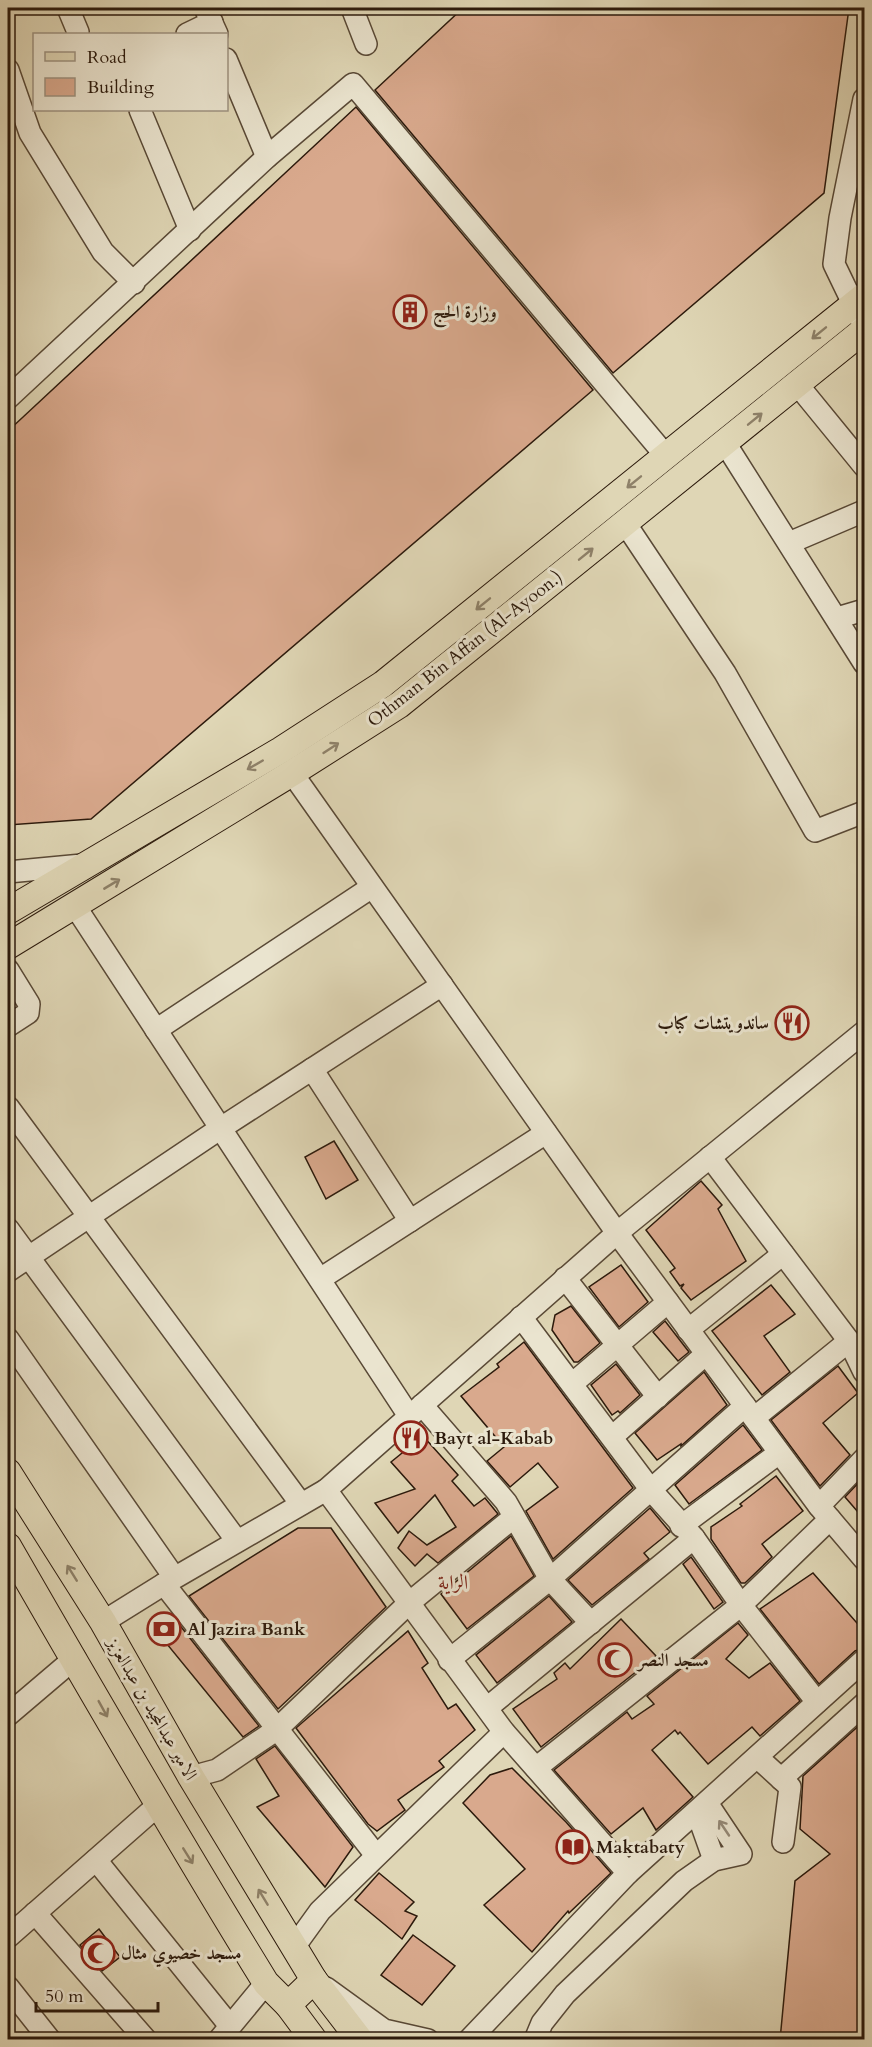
<svg xmlns="http://www.w3.org/2000/svg" width="872" height="2047" font-family="Cardo,Amiri,serif">
<style>
.building{fill:#d9a98d;stroke:#2c1a0c;stroke-width:1.5}
.lines{fill:none;stroke-linecap:round;stroke-linejoin:round}
.minor-casing{stroke:#594936;stroke-width:24}
.major-casing{stroke:#2c1a0c;stroke-width:28}
.minor{stroke:#eae4cf;stroke-width:21}
.major{stroke:#dfd6b5;stroke-width:26}
.oneway{stroke:#8e8169}
.oneway2{stroke:#948977}
.labels{text-anchor:middle;dominant-baseline:central;stroke-width:6;stroke-linejoin:round;paint-order:stroke}
.poi-label{font-size:18px;font-weight:bold;fill:#2c1a0c;stroke:#eae4cf;text-anchor:start}
.street-label{font-size:18px;fill:#2c1a0c;stroke:#eae4cf}
.neighbourhood-label{font-size:20px;fill:#7a1f14;stroke:#eae4cf}
</style>
<rect width="100%" height="100%" fill="#dfd6b5"/>
<filter id="stains"><feTurbulence type="fractalNoise" baseFrequency=".00333" numOctaves="4"/><feColorMatrix values="0 0 0 0 .2 0 0 0 0 .09 0 0 0 0 .02 0 0 0 .5 -.17"/></filter>
<radialGradient id="worn" r=".72"><stop offset=".6" stop-color="#630" stop-opacity="0"/><stop offset="1" stop-color="#630" stop-opacity=".3"/></radialGradient>
<g class="building">
<path d="M 463,8 L 849,8 L 824,193 L 613,373 L 375,90 Z"/>
<path d="M 356,107 L 593,390 L 91,819 L 8,825 L 8,431 Z"/>
<path d="M 334,1141 L 358,1180 L 326,1199 L 305,1157 Z"/>
<path d="M 701,1181 L 722,1205 L 718,1209 L 746,1261 L 691,1300 L 681,1288 L 684,1284 L 680,1286 L 670,1272 L 675,1268 L 646,1230 Z"/>
<path d="M 621,1265 L 648,1302 L 619,1327 L 589,1287 Z"/>
<path d="M 771,1285 L 795,1314 L 764,1336 L 790,1372 L 762,1395 L 712,1331 Z"/>
<path d="M 571,1306 L 600,1343 L 578,1362 L 574,1362 L 552,1330 L 555,1315 Z"/>
<path d="M 665,1321 L 689,1352 L 678,1361 L 653,1332 Z"/>
<path d="M 524,1342 L 633,1488 L 553,1559 L 526,1511 L 558,1487 L 538,1463 L 510,1487 L 487,1461 L 504,1447 L 461,1396 L 499,1367 L 497,1364 Z"/>
<path d="M 616,1364 L 640,1395 L 620,1413 L 618,1411 L 612,1415 L 591,1385 Z"/>
<path d="M 838,1366 L 858,1393 L 823,1423 L 850,1455 L 820,1486 L 771,1420 Z"/>
<path d="M 704,1372 L 727,1405 L 681,1446 L 681,1444 L 657,1460 L 635,1433 Z"/>
<path d="M 743,1425 L 762,1450 L 689,1504 L 675,1485 Z"/>
<path d="M 423,1436 L 458,1475 L 452,1481 L 474,1506 L 485,1498 L 498,1514 L 438,1563 L 427,1554 L 415,1566 L 398,1548 L 409,1531 L 427,1545 L 456,1527 L 435,1495 L 398,1533 L 375,1503 L 415,1489 L 391,1462 Z"/>
<path d="M 776,1476 L 803,1511 L 762,1544 L 772,1557 L 745,1583 L 741,1583 L 711,1539 L 711,1527 L 742,1506 L 740,1504 Z"/>
<path d="M 864,1477 L 864,1519 L 845,1497 Z"/>
<path d="M 650,1508 L 670,1532 L 644,1553 L 649,1559 L 592,1605 L 568,1580 Z"/>
<path d="M 298,1528 L 331,1528 L 386,1607 L 278,1709 L 189,1596 Z"/>
<path d="M 511,1536 L 534,1576 L 467,1629 L 441,1594 Z"/>
<path d="M 691,1557 L 723,1602 L 714,1609 L 683,1564 Z"/>
<path d="M 813,1573 L 864,1631 L 864,1648 L 855,1651 L 819,1684 L 760,1609 Z"/>
<path d="M 549,1596 L 572,1622 L 497,1683 L 476,1655 Z"/>
<path d="M 171,1614 L 259,1726 L 243,1737 L 153,1627 Z"/>
<path d="M 621,1619 L 656,1656 L 541,1747 L 513,1709 L 557,1679 L 554,1673 L 565,1663 L 570,1669 Z"/>
<path d="M 738,1623 L 748,1635 L 726,1659 L 749,1678 L 770,1663 L 800,1701 L 760,1736 L 752,1727 L 708,1764 L 680,1732 L 678,1734 L 675,1730 L 652,1750 L 693,1797 L 656,1830 L 643,1808 L 611,1834 L 554,1770 L 627,1712 L 632,1719 L 654,1704 L 647,1696 Z"/>
<path d="M 408,1631 L 428,1663 L 422,1668 L 448,1709 L 456,1704 L 475,1730 L 439,1761 L 444,1767 L 398,1800 L 405,1810 L 377,1831 L 368,1824 L 296,1728 Z"/>
<path d="M 864,1721 L 864,2040 L 780,2040 L 795,1881 L 830,1854 L 800,1829 L 803,1776 Z"/>
<path d="M 275,1746 L 353,1847 L 325,1887 L 257,1807 L 279,1796 L 256,1759 Z"/>
<path d="M 512,1768 L 566,1822 L 611,1873 L 569,1913 L 568,1911 L 532,1952 L 484,1905 L 525,1869 L 463,1803 L 490,1775 Z"/>
<path d="M 379,1873 L 414,1902 L 405,1911 L 417,1916 L 402,1939 L 355,1900 Z"/>
<path d="M 99,1929 L 120,1957 L 102,1971 L 80,1945 Z"/>
<path d="M 413,1935 L 455,1966 L 422,2005 L 381,1975 Z"/>
</g>
<g class="lines">
<defs>
<g id="minor">
<path d="M 68,8 L 78,32"/>
<path d="M 205,8 L 217,34"/>
<path d="M 352,8 L 366,44"/>
<path d="M 187,34 L 212,22"/>
<path d="M 226,59 L 267,157"/>
<path d="M 8,70 L 30,133 L 103,252 L 134,283"/>
<path d="M 140,110 L 190,230"/>
<path d="M 860,318 L 834,264 L 840,218 L 864,99"/>
<path d="M 797,384 L 864,466"/>
<path d="M 8,398 L 267,157 L 353,84 L 666,456"/>
<path d="M 725,443 L 864,663"/>
<path d="M 625,523 L 725,673 L 815,831 L 864,812"/>
<path d="M 789,543 L 864,511"/>
<path d="M 837,618 L 864,610"/>
<path d="M 292,773 L 617,1233 L 819,1506 L 864,1559"/>
<path d="M 8,872 L 82,865"/>
<path d="M 75,906 L 409,1416"/>
<path d="M 8,970 L 29,1004 L 28,1013 L 8,1026"/>
<path d="M 156,1030 L 372,887"/>
<path d="M 312,1069 L 410,1221"/>
<path d="M 8,1107 L 301,1504"/>
<path d="M 710,1157 L 849,1341 L 864,1372"/>
<path d="M 8,1229 L 237,1541"/>
<path d="M 8,1271 L 221,1128 L 442,985"/>
<path d="M 565,1278 L 658,1397"/>
<path d="M 320,1279 L 546,1133"/>
<path d="M 521,1317 L 651,1490 L 694,1538 L 741,1605 L 536,1768"/>
<path d="M 688,1330 L 783,1254"/>
<path d="M 8,1339 L 174,1577"/>
<path d="M 572,1384 L 668,1302"/>
<path d="M 422,1405 L 506,1502 L 550,1579 L 591,1623"/>
<path d="M 754,1418 L 849,1341"/>
<path d="M 612,1437 L 706,1354"/>
<path d="M 326,1490 L 504,1732 L 628,1873"/>
<path d="M 819,1506 L 864,1459"/>
<path d="M 681,1526 L 779,1453"/>
<path d="M 164,1584 L 375,1854"/>
<path d="M 103,1622 L 164,1584 L 326,1490 L 617,1233 L 864,1032"/>
<path d="M 449,1660 L 550,1579 L 745,1406"/>
<path d="M 817,1702 L 741,1605 L 830,1519"/>
<path d="M 487,1708 L 694,1538"/>
<path d="M 8,1715 L 75,1658"/>
<path d="M 757,1757 L 790,1787 L 783,1842"/>
<path d="M 191,1777 L 217,1770 L 276,1730 L 409,1603 L 514,1517"/>
<path d="M 781,1779 L 864,1704"/>
<path d="M 697,1812 L 714,1860"/>
<path d="M 96,1860 L 230,2026"/>
<path d="M 35,1913 L 146,2040"/>
<path d="M 8,1937 L 157,1806"/>
<path d="M 294,1947 L 320,1911 L 504,1732"/>
<path d="M 8,1987 L 50,2040"/>
<path d="M 326,1988 L 384,2030 L 428,2040"/>
<path d="M 219,2040 L 266,1983"/>
<path d="M 469,2040 L 628,1873 L 864,1660"/>
<path d="M 535,2040 L 542,2023 L 565,1994 L 684,1881 L 714,1860 L 741,1854 L 707,1803"/>
</g>
<g id="major">
<path d="M 8,911 L 281,750 L 383,684 L 864,296"/>
<path d="M 8,946 L 292,773 L 399,705 L 864,330"/>
<path d="M 8,1472 L 103,1622 L 191,1777 L 314,1980 L 288,2005 L 266,1983 C 177,1839 92,1692 8,1546"/>
<path d="M 314,1980 L 360,2040"/>
<path d="M 288,2005 L 314,2040"/>
</g>
</defs>
<use href="#minor" class="minor-casing"/>
<use href="#major" class="major-casing"/>
<use href="#minor" class="minor"/>
<use href="#major" class="major"/>
</g>
<defs><path id="oneway-shaft" d="M-6 0H5M1.5-3L5.5 0L1.5 3" fill="none" stroke-width="1.6" stroke-linecap="round" stroke-linejoin="round" transform="scale(1.5)"/></defs>
<g class="oneway">
<use href="#oneway-shaft" transform="translate(819 333) rotate(141)"/>
<use href="#oneway-shaft" transform="translate(755 419) rotate(-39)"/>
<use href="#oneway-shaft" transform="translate(634 482) rotate(141)"/>
<use href="#oneway-shaft" transform="translate(586 554) rotate(-39)"/>
<use href="#oneway-shaft" transform="translate(483 604) rotate(141)"/>
<use href="#oneway-shaft" transform="translate(331 748) rotate(-33)"/>
<use href="#oneway-shaft" transform="translate(255 765) rotate(150)"/>
<use href="#oneway-shaft" transform="translate(112 884) rotate(-31)"/>
<use href="#oneway-shaft" transform="translate(72 1573) rotate(-122)"/>
<use href="#oneway-shaft" transform="translate(103 1709) rotate(61)"/>
<use href="#oneway-shaft" transform="translate(188 1856) rotate(58)"/>
<use href="#oneway-shaft" transform="translate(263 1897) rotate(-121)"/>
</g>
<use class="oneway2" href="#oneway-shaft" transform="translate(724 1828) rotate(-124)"/>
<defs>
<symbol id="building-ring" viewBox="-11 -11 22 22"><circle r="9.5" fill="#eae4cf" stroke="#8f2418" stroke-width="1.5"/><path d="M-4-6H4V6H1V3H-1V6H-4ZM-2.5-4.3h1.7v1.8h-1.7ZM.8-4.3h1.7v1.8H.8ZM-2.5-1h1.7V.8h-1.7ZM.8-1h1.7V.8H.8Z" fill="#8f2418"/></symbol>
<symbol id="restaurant-ring" viewBox="-11 -11 22 22"><circle r="9.5" fill="#eae4cf" stroke="#8f2418" stroke-width="1.5"/><path d="M-5-6h1v4h1v-4h1v4h1v-4h1v5L-1.5 .5V6h-2V.5L-5-1ZM5-6V6H3V1.5H1.5Q1.5-4 5-6Z" fill="#8f2418"/></symbol>
<symbol id="bank-ring" viewBox="-11 -11 22 22"><circle r="9.5" fill="#eae4cf" stroke="#8f2418" stroke-width="1.5"/><path d="M-6-4H6V4H-6ZM0-2.3a2.3 2.3 0 1 0 0 4.6a2.3 2.3 0 1 0 0-4.6Z" fill="#8f2418"/></symbol>
<symbol id="mosque-ring" viewBox="-11 -11 22 22"><circle r="9.5" fill="#eae4cf" stroke="#8f2418" stroke-width="1.5"/><path d="M3.5-4.9A6 6 0 1 0 3.5 4.9A5 5 0 1 1 3.5-4.9Z" fill="#8f2418"/></symbol>
<symbol id="library-ring" viewBox="-11 -11 22 22"><circle r="9.5" fill="#eae4cf" stroke="#8f2418" stroke-width="1.5"/><path d="M-6-4Q-3-5.5-.7-3.5V5Q-3 3-6 4ZM6-4Q3-5.5 .7-3.5V5Q3 3 6 4Z" fill="#8f2418"/></symbol>
</defs>
<g fill-rule="evenodd">
<use href="#building-ring" x="391" y="293" width="38" height="38"/>
<use href="#restaurant-ring" x="773" y="1004" width="38" height="38"/>
<use href="#restaurant-ring" x="392" y="1419" width="38" height="38"/>
<use href="#bank-ring" x="145" y="1610" width="38" height="38"/>
<use href="#mosque-ring" x="596" y="1641" width="38" height="38"/>
<use href="#library-ring" x="554" y="1828" width="38" height="38"/>
<use href="#mosque-ring" x="79" y="1934" width="38" height="38"/>
</g>
<g class="labels">
<g class="poi-label">
<text x="433" y="312">وزارة الحج</text>
<text x="769" y="1023" text-anchor="end">ساندويتشات كباب</text>
<text x="434" y="1438">Bayt al-Kabab</text>
<text x="187" y="1629">Al Jazira Bank</text>
<text x="638" y="1660">مسجد النصر</text>
<text x="596" y="1847">Maktabaty</text>
<text x="121" y="1953">مسجد خصيوي مثال</text>
</g>
<g class="street-label">
<text transform="translate(465 649) rotate(-38)">Othman Bin Affan (Al-Ayoon.)</text>
<text transform="translate(152 1709) rotate(60)">الامير عبدالمجيد بن عبدالعزيز</text>
</g>
<g class="neighbourhood-label">
<text x="453" y="1582">الراية</text>
</g>
</g>
<rect width="872" height="2047" fill="none" stroke="#dfd6b5" stroke-width="30"/>
<rect x="9" y="9" width="854" height="2029" fill="none" stroke="#2c1a0c" stroke-width="3"/>
<rect x="15" y="15" width="842" height="2017" fill="none" stroke="#2c1a0c" stroke-width="1.5"/>
<rect x="33" y="33" width="195" height="78" fill="#eae4cf" stroke="#9e9381" stroke-width="1.5"/>
<rect x="45" y="52" width="30" height="9" fill="#dfd6b5" stroke="#9e9381" stroke-width="1.5"/>
<text x="87" y="63" font-size="18" fill="#2c1a0c">Road</text>
<rect x="45" y="78" width="30" height="18" fill="#d9a98d" stroke="#9e9381" stroke-width="1.5"/>
<text x="87" y="93" font-size="18" fill="#2c1a0c">Building</text>
<path d="M36 2002v9h122v-9" fill="none" stroke="#2c1a0c" stroke-width="3"/>
<text x="45" y="2002" font-size="18" fill="#2c1a0c" stroke="#eae4cf" stroke-width="4.5" paint-order="stroke">50 m</text>
<rect width="100%" height="100%" filter="url(#stains)"/>
<rect width="100%" height="100%" fill="url(#worn)"/>
</svg>
